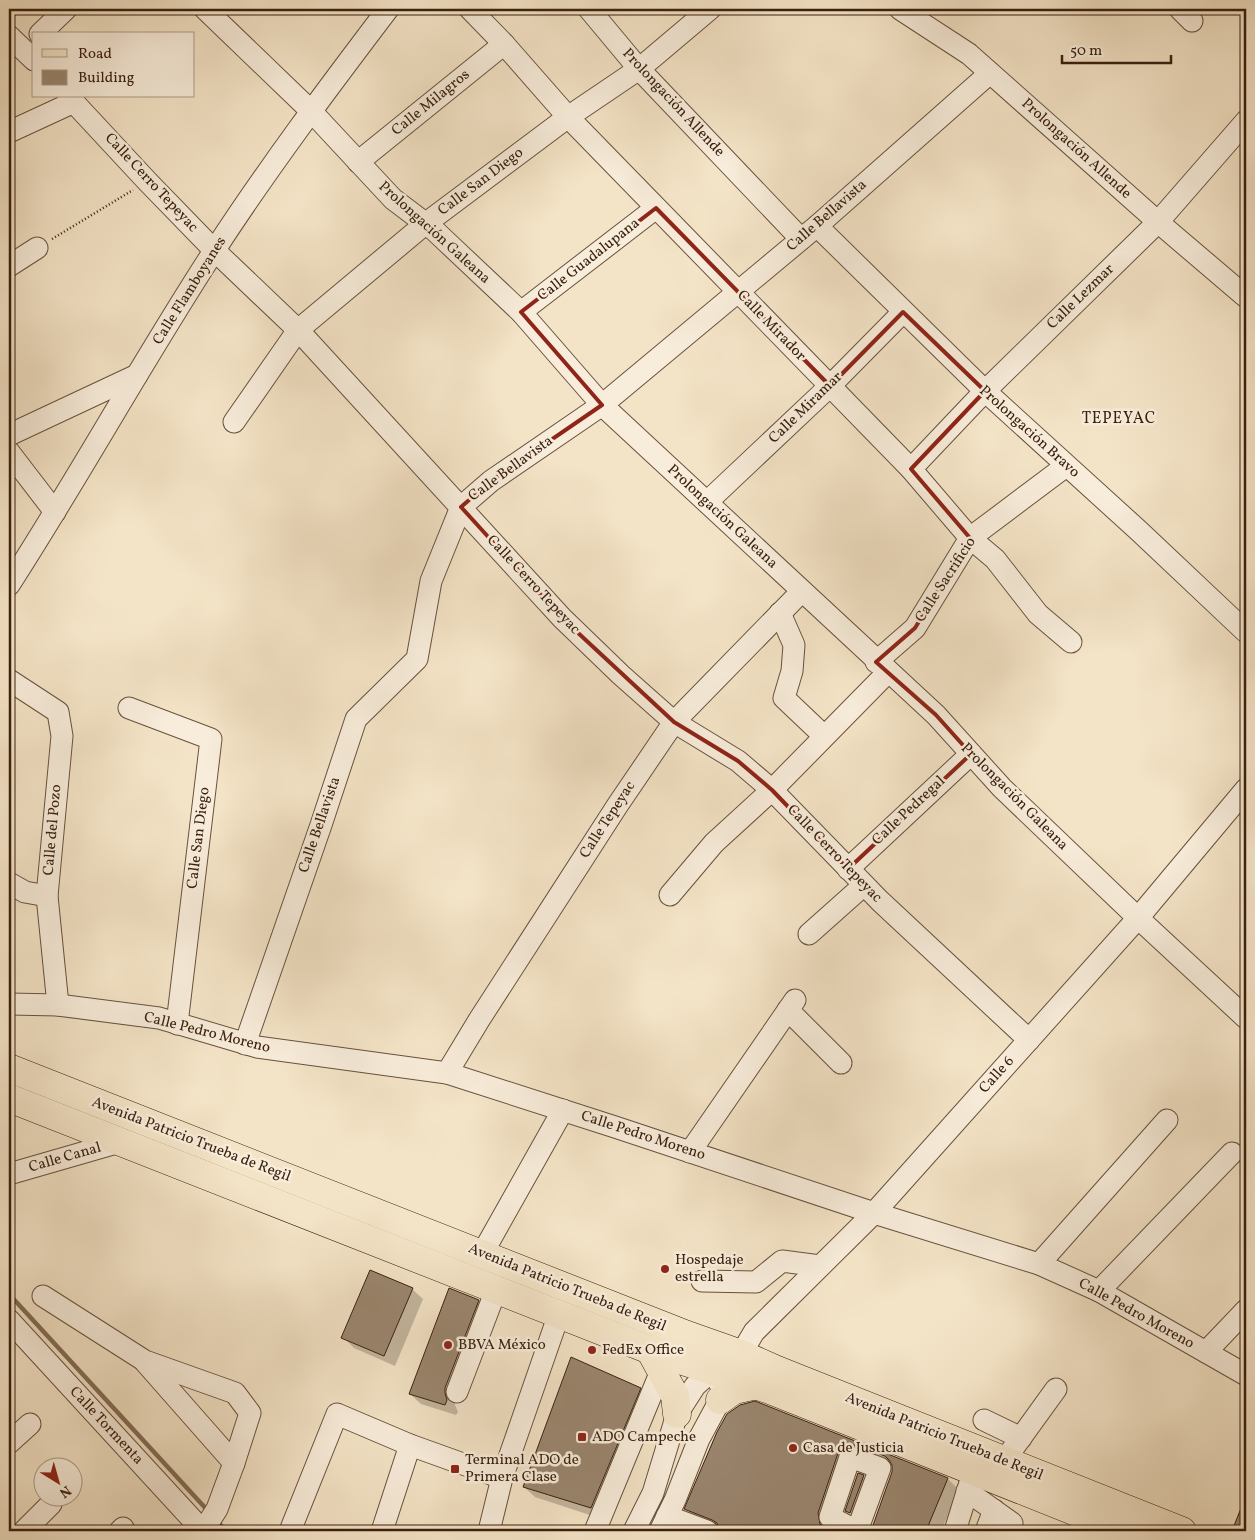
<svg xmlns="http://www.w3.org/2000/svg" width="1255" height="1540" font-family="Vollkorn,serif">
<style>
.shadow{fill:#0003}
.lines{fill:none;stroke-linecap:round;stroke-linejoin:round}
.stream{stroke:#836d58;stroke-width:4.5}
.building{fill:#9a866f;stroke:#39200f}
.minor-casing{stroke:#68513d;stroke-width:23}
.major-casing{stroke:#39200f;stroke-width:29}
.path{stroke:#39200f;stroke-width:2.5;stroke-dasharray:1 2.5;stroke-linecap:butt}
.minor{stroke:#f8eddb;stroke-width:21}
.major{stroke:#f4e4c7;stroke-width:28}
.marked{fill:none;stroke:#8f2418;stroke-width:4;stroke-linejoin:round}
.poi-dot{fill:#8f2418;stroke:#f8eddb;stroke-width:2}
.labels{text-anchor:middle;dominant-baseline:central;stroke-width:5;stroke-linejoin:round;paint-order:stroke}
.street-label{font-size:15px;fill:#39200f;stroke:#f8eddb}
.poi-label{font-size:15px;fill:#39200f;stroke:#f8eddb;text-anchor:start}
.neighbourhood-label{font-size:16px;letter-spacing:1px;fill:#39200f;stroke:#f8eddb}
</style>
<rect width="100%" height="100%" fill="#f4e4c7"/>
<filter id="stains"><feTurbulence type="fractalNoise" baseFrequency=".004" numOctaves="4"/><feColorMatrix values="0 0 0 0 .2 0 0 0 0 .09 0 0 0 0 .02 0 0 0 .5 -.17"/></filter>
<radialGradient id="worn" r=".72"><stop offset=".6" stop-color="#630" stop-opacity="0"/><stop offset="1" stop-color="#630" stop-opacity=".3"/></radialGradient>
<g class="shadow">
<path d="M 412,1289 L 423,1299 L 395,1366 L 354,1348 L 343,1337 Z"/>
<path d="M 478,1301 L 489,1311 L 456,1399 L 455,1405 L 458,1412 L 456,1415 L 421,1404 L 410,1394 Z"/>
<path d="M 640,1389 L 651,1400 L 602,1519 L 535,1497 L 524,1487 Z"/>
<path d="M 764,1406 L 948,1479 L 959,1490 L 941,1531 L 873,1531 L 893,1473 L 893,1466 L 866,1456 L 859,1455 L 829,1524 L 828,1531 L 720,1531 L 721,1530 L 697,1520 L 686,1509 Z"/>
<path d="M 863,1477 L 874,1487 L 858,1521 L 847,1510 Z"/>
<path d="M 1246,1497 L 1246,1531 L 1238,1531 L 1234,1528 Z"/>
</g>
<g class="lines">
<g class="stream">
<path d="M 9,1294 L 209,1512"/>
<path d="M 216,1520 L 226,1531"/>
</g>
</g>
<g class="building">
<path d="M 370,1270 L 413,1288 L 384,1356 L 341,1338 Z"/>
<path d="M 449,1288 L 479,1300 L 445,1388 L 445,1393 L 447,1400 L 445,1405 L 409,1394 Z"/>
<path d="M 571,1357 L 641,1388 L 591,1508 L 523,1487 Z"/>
<path d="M 755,1401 L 948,1478 L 926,1531 L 871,1531 L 892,1472 L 892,1465 L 889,1460 L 885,1456 L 854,1445 L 847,1445 L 842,1447 L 838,1453 L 818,1513 L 820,1524 L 830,1531 L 719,1531 L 717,1523 L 712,1520 L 684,1509 L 717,1432 L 727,1414 L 740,1405 Z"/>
<path d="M 858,1473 L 864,1475 L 850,1513 L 845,1511 Z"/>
<path d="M 1246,1496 L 1246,1531 L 1240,1531 L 1233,1528 Z"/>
</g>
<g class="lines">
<defs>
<g id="minor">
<path d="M 205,9 L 311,111 L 393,199 L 434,230 L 521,312 L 602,405 L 936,715 L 1002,788 L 1138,918 L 1246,1018"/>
<path d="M 470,9 L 504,44 L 568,117 L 911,469 L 970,538 L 995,559 L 1038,614 L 1071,642"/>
<path d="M 589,9 L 639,69 L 801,239"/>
<path d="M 900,9 L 969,54 L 1158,222 L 1246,297"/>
<path d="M 1180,9 L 1192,21"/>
<path d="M 40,34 L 66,9"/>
<path d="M 9,36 L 34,60"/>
<path d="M 68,96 L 147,181 L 214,250 L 298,330 L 562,618 L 621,675 L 674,722 L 738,761 L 772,790 L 880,901 L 1029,1040"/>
<path d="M 9,132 L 74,102"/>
<path d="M 358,162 L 504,44"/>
<path d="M 817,226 L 985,391 L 1139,531 L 1246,632"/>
<path d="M 9,266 L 37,248"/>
<path d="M 521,312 L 656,208"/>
<path d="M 234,422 L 298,330 L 425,224 L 568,117 L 639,69 L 710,9"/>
<path d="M 9,435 L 137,375"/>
<path d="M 9,452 L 55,512"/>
<path d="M 911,469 L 985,391 L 1158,222 L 1246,121"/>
<path d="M 707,502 L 830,386 L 903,312"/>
<path d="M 9,585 C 80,475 143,360 214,251 C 268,168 328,88 388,9"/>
<path d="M 780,613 L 794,645 L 792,671 L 784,698 L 824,736"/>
<path d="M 876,662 L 915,628 L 970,538 L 1066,466"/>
<path d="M 9,680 L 58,712 L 62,736 L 47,896 L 58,1005"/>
<path d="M 129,708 L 211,739 L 177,1024"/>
<path d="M 848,869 L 971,754"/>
<path d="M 9,883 L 25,892 L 47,896"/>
<path d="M 670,895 L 714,843 L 772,790 L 888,672"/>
<path d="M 809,934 L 864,885"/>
<path d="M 9,1004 L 58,1005 L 159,1018 L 257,1047 L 447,1073 L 615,1127 L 874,1213 L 1039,1264 L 1099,1291 L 1246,1375"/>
<path d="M 788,1010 L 841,1063"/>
<path d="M 245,1044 L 321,825 L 356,719 L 417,659 L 431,581 L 461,507 L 491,481 L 602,405 L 817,226 L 990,73"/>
<path d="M 447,1073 L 479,1020 L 617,806 L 674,722 L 802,591"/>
<path d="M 690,1152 L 795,1000"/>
<path d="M 9,1174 L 120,1142"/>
<path d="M 482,1254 L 563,1110"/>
<path d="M 1039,1264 L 1167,1120"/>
<path d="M 702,1281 L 756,1282 L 782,1261 L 820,1266"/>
<path d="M 1099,1291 L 1232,1153"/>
<path d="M 43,1296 L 145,1361 L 235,1393 L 250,1413 L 234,1463 L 217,1509 L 203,1531"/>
<path d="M 9,1320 L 203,1531"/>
<path d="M 1206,1352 L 1246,1310"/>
<path d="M 741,1354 L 754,1332 L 874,1213 L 1138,918 L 1246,789"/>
<path d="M 145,1362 L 234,1463"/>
<path d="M 457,1392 L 496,1290"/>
<path d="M 984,1420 L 1021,1438"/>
<path d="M 9,1443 L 30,1424"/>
<path d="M 1004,1461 L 1056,1389"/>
<path d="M 967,1491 L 1012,1523 L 1009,1531"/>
<path d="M 667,1516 L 707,1531"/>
<path d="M 24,1531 L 51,1504"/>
<path d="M 120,1531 L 123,1528"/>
<path d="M 290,1531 L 337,1414 L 410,1445 L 502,1478"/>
<path d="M 382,1531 L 410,1445"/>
<path d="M 489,1531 L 502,1478 L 559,1314"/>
<path d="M 595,1531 L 661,1371"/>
<path d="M 634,1531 L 653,1493 L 677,1414 L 695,1386 L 704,1378 L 715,1373 L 722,1389 L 720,1400 L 699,1439 L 675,1500 L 660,1531"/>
<path d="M 857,1531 L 880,1468 L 850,1457 L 830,1517 L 857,1531 L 859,1531"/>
<path d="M 955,1531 L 978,1457"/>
<path d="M 986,1531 L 994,1510"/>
</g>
<g id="major">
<path d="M 9,1068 L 687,1335 L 741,1354 L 777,1370 L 1182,1531"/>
<path d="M 9,1098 L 650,1350 L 770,1390 L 1124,1531"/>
<path d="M 650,1350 L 675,1396 L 677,1414"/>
<path d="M 720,1400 L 734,1390 L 757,1385"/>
</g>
</defs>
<use href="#minor" class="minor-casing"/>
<use href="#major" class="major-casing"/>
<path class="path" d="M 52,239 L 133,190"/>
<use href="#minor" class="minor"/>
<use href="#major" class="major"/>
</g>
<path class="marked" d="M 656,208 L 830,386 L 903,312 L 985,391 L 911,469 L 970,538 L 915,628 L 876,662 L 936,715 L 971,754 L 848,869 L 772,790 L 738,761 L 674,722 L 562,618 L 461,507 L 491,481 L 602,405 L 521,312 Z"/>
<g class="poi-dot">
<circle cx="665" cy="1269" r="5"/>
<circle cx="448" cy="1345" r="5"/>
<circle cx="592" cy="1350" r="5"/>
<rect x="577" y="1432" width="10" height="10" rx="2.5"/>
<circle cx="793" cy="1448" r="5"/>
<rect x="450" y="1464" width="10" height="10" rx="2.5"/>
</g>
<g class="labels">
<g class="street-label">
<text transform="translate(431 103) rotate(-39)">Calle Milagros</text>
<text transform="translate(673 103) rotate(47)">Prolongación Allende</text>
<text transform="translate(1076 149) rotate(42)">Prolongación Allende</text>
<text transform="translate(481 182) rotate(-37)">Calle San Diego</text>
<text transform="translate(151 183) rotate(47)">Calle Cerro Tepeyac</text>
<text transform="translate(827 216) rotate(-41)">Calle Bellavista</text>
<text transform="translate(434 233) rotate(42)">Prolongación Galeana</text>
<text transform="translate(589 260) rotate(-38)">Calle Guadalupana</text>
<text transform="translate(190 291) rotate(-58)">Calle Flamboyanes</text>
<text transform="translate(1081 297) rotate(-44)">Calle Lezmar</text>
<text transform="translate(771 326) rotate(46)">Calle Mirador</text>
<text transform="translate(806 408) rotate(-44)">Calle Miramar</text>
<text transform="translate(1029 432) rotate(42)">Prolongación Bravo</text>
<text transform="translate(511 469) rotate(-36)">Calle Bellavista</text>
<text transform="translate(722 517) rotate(43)">Prolongación Galeana</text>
<text transform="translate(946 580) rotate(-57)">Calle Sacrificio</text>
<text transform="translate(533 585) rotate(47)">Calle Cerro Tepeyac</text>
<text transform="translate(1014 797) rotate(45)">Prolongación Galeana</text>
<text transform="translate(909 811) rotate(-43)">Calle Pedregal</text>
<text transform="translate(608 820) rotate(-57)">Calle Tepeyac</text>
<text transform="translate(320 825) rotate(-71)">Calle Bellavista</text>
<text transform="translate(53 830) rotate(-85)">Calle del Pozo</text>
<text transform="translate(199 838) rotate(-83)">Calle San Diego</text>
<text transform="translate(834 854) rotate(46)">Calle Cerro Tepeyac</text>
<text transform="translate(207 1033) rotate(14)">Calle Pedro Moreno</text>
<text transform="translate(997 1075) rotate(-48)">Calle 6</text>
<text transform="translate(643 1136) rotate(18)">Calle Pedro Moreno</text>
<text transform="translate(191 1140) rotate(21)">Avenida Patricio Trueba de Regil</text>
<text transform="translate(65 1158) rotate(-16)">Calle Canal</text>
<text transform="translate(567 1288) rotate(22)">Avenida Patricio Trueba de Regil</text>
<text transform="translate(1136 1314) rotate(29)">Calle Pedro Moreno</text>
<text transform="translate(106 1426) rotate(47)">Calle Tormenta</text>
<text transform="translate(944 1437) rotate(22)">Avenida Patricio Trueba de Regil</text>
</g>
<g class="poi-label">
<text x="675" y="1260">Hospedaje<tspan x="675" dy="17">estrella</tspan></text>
<text x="458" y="1345">BBVA México</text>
<text x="602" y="1350">FedEx Office</text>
<text x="592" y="1437">ADO Campeche</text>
<text x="803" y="1448">Casa de Justicia</text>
<text x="465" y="1460">Terminal ADO de<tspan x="465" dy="17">Primera Clase</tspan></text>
</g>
<g class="neighbourhood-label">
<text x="1119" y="419">TEPEYAC</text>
</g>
</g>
<rect width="1255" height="1540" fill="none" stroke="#f4e4c7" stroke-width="30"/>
<rect x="10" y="10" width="1235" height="1520" fill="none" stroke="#39200f" stroke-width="2.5"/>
<rect x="15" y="15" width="1225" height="1510" fill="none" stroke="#39200f"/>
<rect x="32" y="32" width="162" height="65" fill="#f8eddb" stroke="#ac9b89"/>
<rect x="42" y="49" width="25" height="8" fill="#f4e4c7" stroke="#ac9b89"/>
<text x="78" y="58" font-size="15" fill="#39200f">Road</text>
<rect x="42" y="70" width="25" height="15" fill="#9a866f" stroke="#ac9b89"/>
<text x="78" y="82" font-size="15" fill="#39200f">Building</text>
<g transform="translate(58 1482) rotate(143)"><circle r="24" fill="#f8eddb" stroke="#ac9b89"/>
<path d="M0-4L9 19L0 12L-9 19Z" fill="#8f2418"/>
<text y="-8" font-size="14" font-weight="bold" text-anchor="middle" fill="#39200f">N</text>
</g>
<path d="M1062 55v8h109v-8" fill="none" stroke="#39200f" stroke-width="2.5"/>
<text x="1070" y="55" font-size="15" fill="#39200f" stroke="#f8eddb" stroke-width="4" paint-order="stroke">50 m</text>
<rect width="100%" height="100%" filter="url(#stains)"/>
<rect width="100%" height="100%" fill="url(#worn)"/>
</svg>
